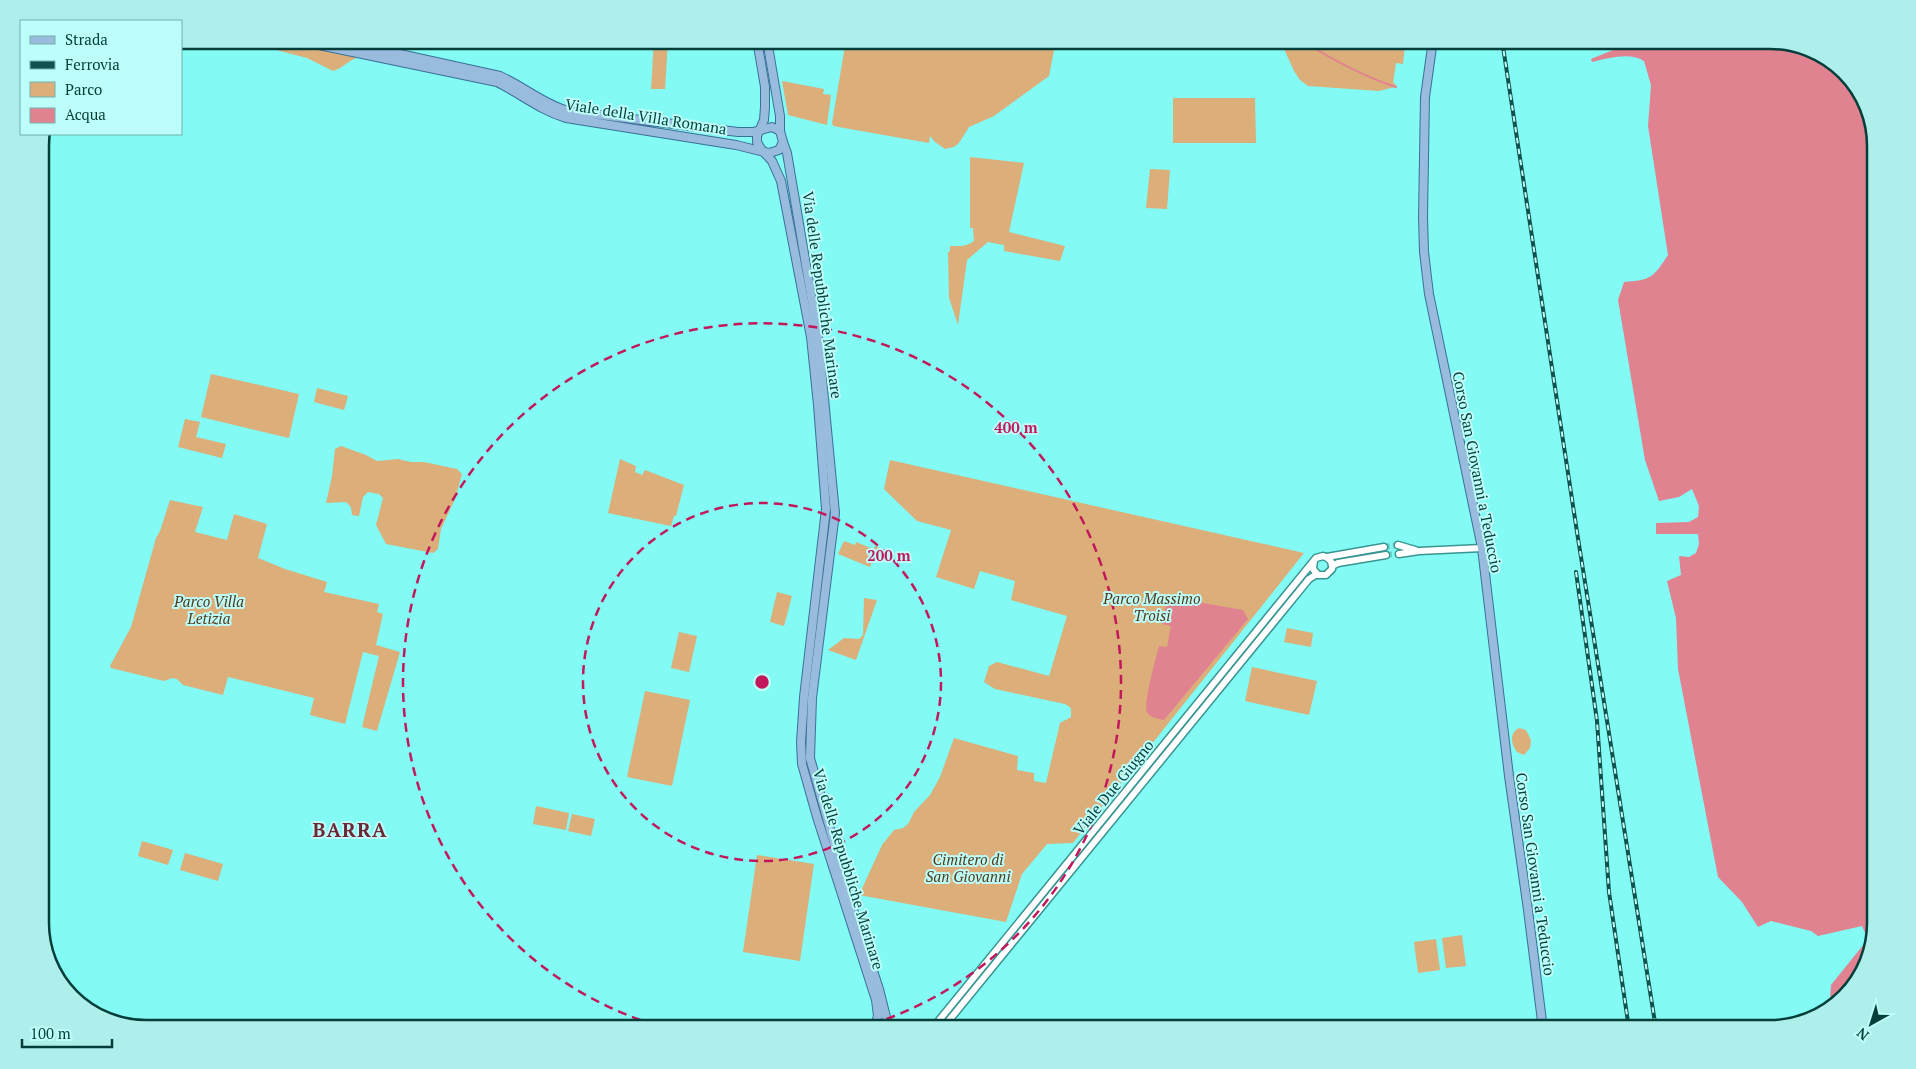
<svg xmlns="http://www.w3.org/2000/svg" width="1916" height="1069" font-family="'PT Serif',serif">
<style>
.green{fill:#dbae7a}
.water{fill:#e18290}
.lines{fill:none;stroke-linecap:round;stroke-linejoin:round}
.stream{stroke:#e18290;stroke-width:2}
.minor-tunnel{stroke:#6ad4ce;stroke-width:6;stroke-dasharray:6 3;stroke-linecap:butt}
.minor-casing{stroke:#389591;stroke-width:9}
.major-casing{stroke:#397197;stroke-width:10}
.minor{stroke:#fff;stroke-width:6}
.major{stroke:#99bbde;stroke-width:8}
.tram{stroke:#11524e;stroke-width:1}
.rail-casing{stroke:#11524e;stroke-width:4}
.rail{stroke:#bdfefa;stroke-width:2;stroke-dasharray:5.5;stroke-linecap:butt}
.ring{fill:none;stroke:#c2185b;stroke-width:2.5;stroke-dasharray:9 6}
.labels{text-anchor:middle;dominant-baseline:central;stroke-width:4;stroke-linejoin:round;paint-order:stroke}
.street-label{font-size:15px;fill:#043e3b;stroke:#bdfefa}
.park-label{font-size:15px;font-style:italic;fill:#533a1a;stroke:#bdfefa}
.district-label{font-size:20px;font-weight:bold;letter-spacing:1px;fill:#6d2735;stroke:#bdfefa}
.rim{fill:none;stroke:#043e3b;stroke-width:2.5}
.centre{fill:#c2185b;stroke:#bdfefa;stroke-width:2.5}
.ring-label{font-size:15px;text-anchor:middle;font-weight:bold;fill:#c2185b;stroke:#bdfefa;stroke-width:4;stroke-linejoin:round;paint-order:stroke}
</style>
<rect width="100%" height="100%" fill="#83faf3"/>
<g class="green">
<path d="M 238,40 L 270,40 L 361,57 C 350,58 344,68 333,71 L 307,58 Z"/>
<path d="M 654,40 L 668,40 L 665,89 L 651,89 Z"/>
<path d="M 846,40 L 1056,40 L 1049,76 L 994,116 L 969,127 L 959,143 L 954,147 L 945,149 L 935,142 L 930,136 L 929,143 L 833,126 L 832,123 Z"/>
<path d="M 1280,40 L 1382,40 L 1382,42 L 1405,45 L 1403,64 L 1396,63 L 1393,83 L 1396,84 L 1395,87 L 1379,91 L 1308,86 L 1300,80 L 1294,71 Z"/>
<path d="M 782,81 L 824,89 L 823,94 L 831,95 L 827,125 L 788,115 Z"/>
<path d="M 1173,98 L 1255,98 L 1256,143 L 1173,143 Z"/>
<path d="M 970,157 L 1024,163 L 1009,232 L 1065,246 L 1060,261 L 1004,251 L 1004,245 L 988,242 L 967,260 L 958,325 L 949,298 L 948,252 L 950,251 L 950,246 C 959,246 966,247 974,241 L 973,228 L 970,228 Z"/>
<path d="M 1150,169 L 1170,170 L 1167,209 L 1146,208 Z"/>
<path d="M 211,374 L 299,394 L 289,438 L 201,417 Z"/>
<path d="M 317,388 L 348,396 L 344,410 L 314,402 Z"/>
<path d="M 185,419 L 200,422 L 196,437 L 226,444 L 222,458 L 178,447 Z"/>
<path d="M 341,446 L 366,455 L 377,461 L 398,459 L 411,462 L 424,462 L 457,469 L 462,474 L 455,499 L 441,529 L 438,549 L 433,553 L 386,544 L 376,525 L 383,498 L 379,494 L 368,492 L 363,497 L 359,516 L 352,515 L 351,507 L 346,502 L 326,503 L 332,476 L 335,449 Z"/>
<path d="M 620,459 L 636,466 L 635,472 L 642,475 L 645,470 L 684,485 L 676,516 L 674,516 L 671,526 L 608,513 Z"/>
<path d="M 890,460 L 1304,553 L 1073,843 L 1047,844 L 1022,874 L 1006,922 L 859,895 L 882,845 L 894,830 L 903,828 L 908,824 L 914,812 L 930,795 L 940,777 L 954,738 L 1018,756 L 1017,770 L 1034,773 L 1034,781 L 1046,783 L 1060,723 L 1071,717 L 1071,708 L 1065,704 L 995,689 L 984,682 L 989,666 L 997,662 L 1049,676 L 1067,616 L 1011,600 L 1015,581 L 980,571 L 974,589 L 936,577 L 951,530 L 917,521 L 884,489 Z"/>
<path d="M 170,500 L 203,507 L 195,532 L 227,540 L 234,514 L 267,524 L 258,558 L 285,569 L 327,582 L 324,592 L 379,604 L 377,612 L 383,614 L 376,645 L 400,652 L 377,731 L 362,727 L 379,656 L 363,652 L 345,724 L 310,715 L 314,698 L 228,677 L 223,695 L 183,685 L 177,679 L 172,678 L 164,681 L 111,668 L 110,666 L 131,627 L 156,538 L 160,531 Z"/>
<path d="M 844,541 L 855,545 L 856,542 L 873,549 L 876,546 L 882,550 L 878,560 L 873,559 L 870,567 L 838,554 Z"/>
<path d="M 777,592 L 792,596 L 784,626 L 770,622 Z"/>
<path d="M 864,598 L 877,600 L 856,660 L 828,650 L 844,638 L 859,639 L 863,635 Z"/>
<path d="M 1287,628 L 1313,633 L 1311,647 L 1284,642 Z"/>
<path d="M 679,632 L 697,636 L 689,672 L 671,668 Z"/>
<path d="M 1252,667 L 1317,681 L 1309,715 L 1245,701 Z"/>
<path d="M 645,691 L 690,700 L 672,786 L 627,777 Z"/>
<path d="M 1519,728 L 1526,730 L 1531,740 L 1530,748 L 1524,755 L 1517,752 C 1511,744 1509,733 1519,728 Z"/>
<path d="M 536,806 L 569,813 L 566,830 L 533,824 Z"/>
<path d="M 572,814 L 595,819 L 591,836 L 568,831 Z"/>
<path d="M 142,841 L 173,850 L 168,865 L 138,856 Z"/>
<path d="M 185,853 L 223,864 L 218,881 L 180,870 Z"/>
<path d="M 757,855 L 814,864 L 800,961 L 743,952 Z"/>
<path d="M 1462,935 L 1466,966 L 1446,968 L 1442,938 Z"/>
<path d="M 1436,939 L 1440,970 L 1418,973 L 1414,942 Z"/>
</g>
<g class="water">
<path d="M 1629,40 L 1770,40 L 1823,54 L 1858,87 L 1876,139 L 1876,923 L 1862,976 L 1831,1007 L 1830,999 L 1831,985 L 1868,939 L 1862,926 L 1818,936 L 1811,931 L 1771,921 L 1758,927 L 1742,902 L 1718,877 L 1678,669 L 1676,618 L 1667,581 L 1681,575 L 1679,556 L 1689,557 L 1696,553 L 1699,544 L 1698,534 L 1656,534 L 1656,523 L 1689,522 L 1698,517 L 1699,506 L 1692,489 L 1679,497 L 1659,501 L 1645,460 L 1618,300 L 1624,282 C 1651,280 1653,278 1668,255 L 1648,126 L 1651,85 L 1644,61 C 1630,52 1609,58 1592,62 L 1591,59 L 1623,46 Z"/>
<path d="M 1175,598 L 1243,610 L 1248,619 L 1164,720 C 1159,719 1150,718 1147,712 C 1143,704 1156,658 1159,646 L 1167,647 L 1171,626 L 1162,624 L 1166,605 Z"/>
</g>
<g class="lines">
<path class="stream" d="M 1301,40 C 1331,59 1362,76 1396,87"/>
<g class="minor-tunnel">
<path d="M 1384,547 L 1398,545"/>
<path d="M 1386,555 L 1399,554"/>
</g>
<defs>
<g id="minor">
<path d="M 1398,545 L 1415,550"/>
<path d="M 1399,554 L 1419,551 L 1482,548"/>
<path d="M 1327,557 L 1384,547"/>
<path d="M 1332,566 L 1338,563 L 1386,555"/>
<path d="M 932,1029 L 1316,558 L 1323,556 C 1330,558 1333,562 1332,569 L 1326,575 L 1318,575 L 1313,569 L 1314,561"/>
<path d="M 942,1029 L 1309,579 L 1317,574"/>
</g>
<g id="major">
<path d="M 295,40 L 497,82 C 521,94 540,110 566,118 L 736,145 L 769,153 L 779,150 L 783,142 L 780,131 L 772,127 L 753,132 L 738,132 L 568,111 C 543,104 523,86 500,76 L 336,40"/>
<path d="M 757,40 L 765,87 L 765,107 L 764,120 L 757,136 L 757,142 L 761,149 L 772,161 L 781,181 L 811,337 L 818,405 L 826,509 L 804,697 L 801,742 L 802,764 L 817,817 L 876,1000 L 878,1016 L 875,1027"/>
<path d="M 767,40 L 780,116 L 780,131"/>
<path d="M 1433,40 L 1425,97 L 1423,217 L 1424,252 L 1429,294 L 1482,548 L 1509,776 L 1528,910 L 1543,1029"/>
<path d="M 783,142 L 787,153 L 818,336 L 835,513 L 812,698 L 810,758 L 850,900 L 879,989 L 889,1029"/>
</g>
</defs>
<use href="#minor" class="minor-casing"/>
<use href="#major" class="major-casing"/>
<use href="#minor" class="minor"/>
<use href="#major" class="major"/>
<path class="tram" d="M 1544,1029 C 1552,1020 1562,1019 1571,1029"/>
<defs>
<g id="rail">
<path d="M 1502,40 L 1577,532 L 1656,1029"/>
<path d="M 1576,572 L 1597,721 L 1609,892 L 1629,1029"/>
</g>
</defs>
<use href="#rail" class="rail-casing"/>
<use href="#rail" class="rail"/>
</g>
<g class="ring">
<circle cx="762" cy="682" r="179"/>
<path d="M669 1029A359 359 0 1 1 855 1029"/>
</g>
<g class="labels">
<g class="street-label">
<text transform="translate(646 116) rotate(9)">Viale della Villa Romana</text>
<text transform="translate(823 295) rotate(82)">Via delle Repubbliche Marinare</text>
<text transform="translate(1478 472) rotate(79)">Corso San Giovanni a Teduccio</text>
<text transform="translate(1113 787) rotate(-51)">Viale Due Giugno</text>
<text transform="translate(849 869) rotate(73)">Via delle Repubbliche Marinare</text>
<text transform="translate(1536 874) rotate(82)">Corso San Giovanni a Teduccio</text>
</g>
<g class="park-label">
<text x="1152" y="598">Parco Massimo<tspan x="1152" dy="17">Troisi</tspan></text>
<text x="209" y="601">Parco Villa<tspan x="209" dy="17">Letizia</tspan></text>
<text x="968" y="859">Cimitero di<tspan x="968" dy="17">San Giovanni</tspan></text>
</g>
<g class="district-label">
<text x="350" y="829">BARRA</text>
</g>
</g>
<path d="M0 0H1916V1069H0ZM146 49H1770A97 97 0 0 1 1867 146V923A97 97 0 0 1 1770 1020H146A97 97 0 0 1 49 923V146A97 97 0 0 1 146 49Z" fill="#aeefeb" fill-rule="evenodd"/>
<path class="rim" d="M146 49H1770A97 97 0 0 1 1867 146V923A97 97 0 0 1 1770 1020H146A97 97 0 0 1 49 923V146A97 97 0 0 1 146 49Z"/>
<circle cx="762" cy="682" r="8" class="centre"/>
<g class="ring-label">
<text x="1016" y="433">400 m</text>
<text x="889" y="561">200 m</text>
</g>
<rect x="20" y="20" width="162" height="115" fill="#bdfefa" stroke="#73b1ae"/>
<rect x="30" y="36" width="25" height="8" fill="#99bbde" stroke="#73b1ae"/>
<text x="65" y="45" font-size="15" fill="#043e3b">Strada</text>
<rect x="30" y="61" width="25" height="8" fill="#11524e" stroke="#73b1ae"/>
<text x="65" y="70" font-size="15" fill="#043e3b">Ferrovia</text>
<rect x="30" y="82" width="25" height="15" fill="#dbae7a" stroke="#73b1ae"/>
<text x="65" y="95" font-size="15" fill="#043e3b">Parco</text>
<rect x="30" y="108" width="25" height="15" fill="#e18290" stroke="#73b1ae"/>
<text x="65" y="120" font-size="15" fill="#043e3b">Acqua</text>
<g transform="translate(1871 1024) rotate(219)" stroke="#bdfefa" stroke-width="4" paint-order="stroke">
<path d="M0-4L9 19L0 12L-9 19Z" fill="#043e3b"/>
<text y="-8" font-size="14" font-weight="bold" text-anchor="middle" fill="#043e3b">N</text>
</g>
<path d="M22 1039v8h90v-8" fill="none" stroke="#043e3b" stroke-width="2.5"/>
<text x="30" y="1039" font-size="15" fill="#043e3b" stroke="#bdfefa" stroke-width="4" paint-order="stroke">100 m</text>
</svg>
